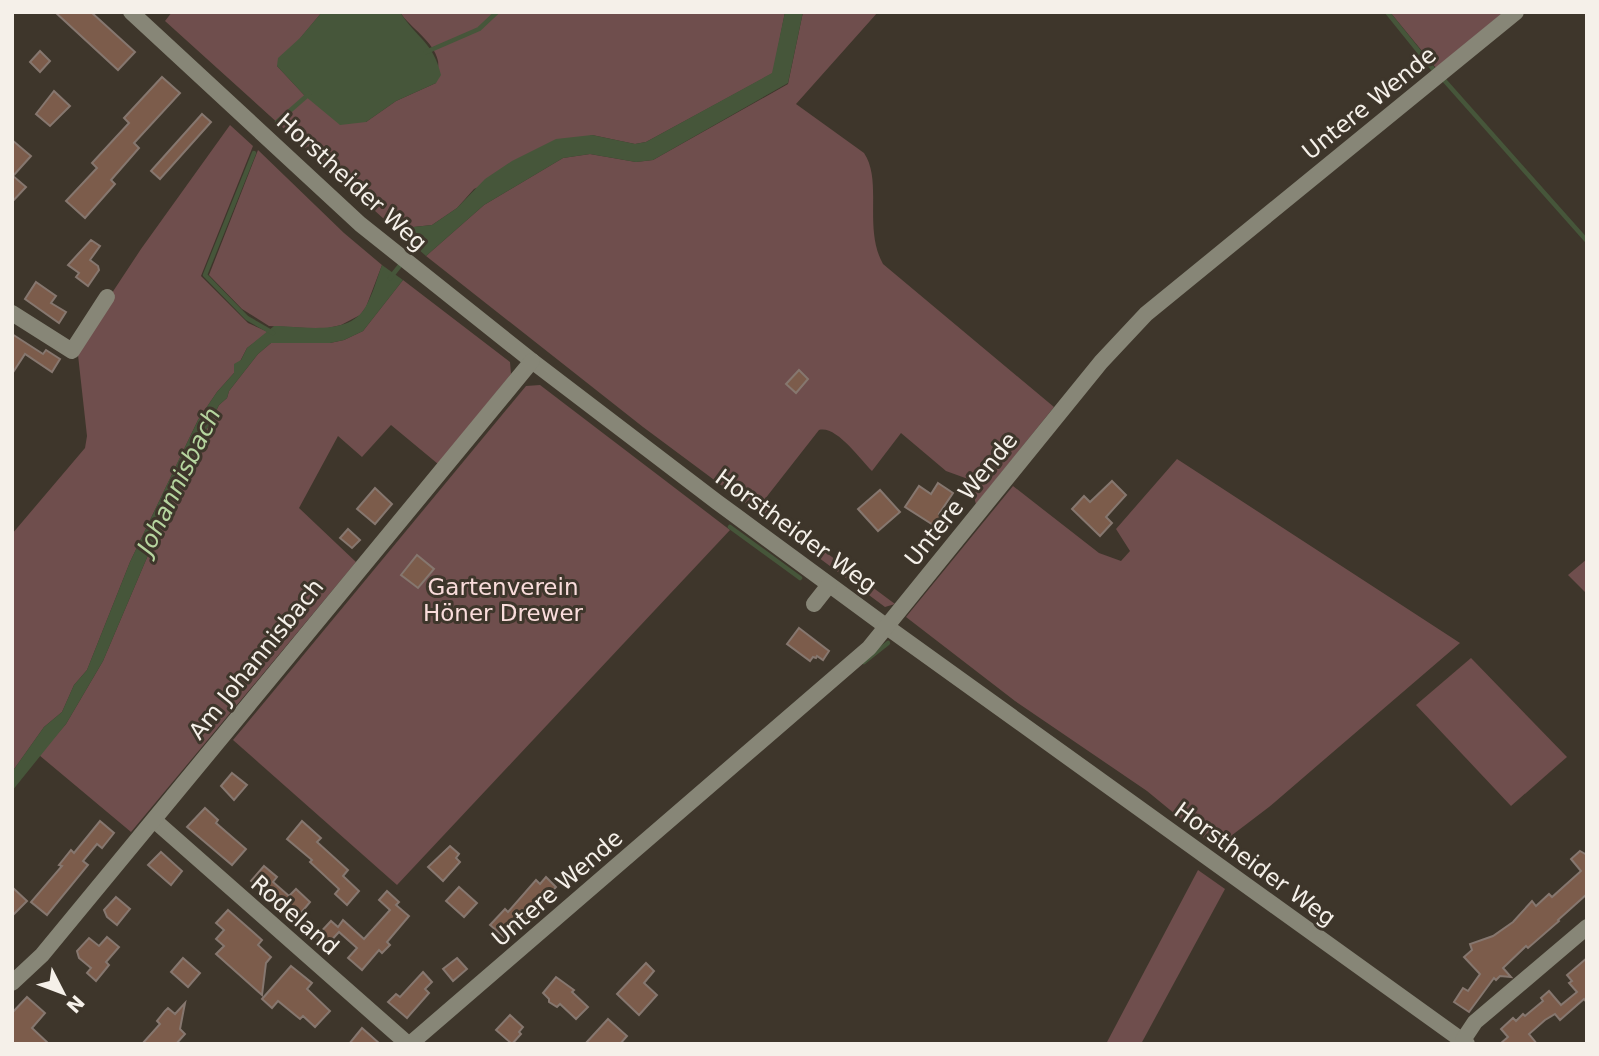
<svg xmlns="http://www.w3.org/2000/svg" width="1599" height="1056" font-family="'DejaVu Sans',sans-serif">
<style>
.green{fill:#6f4e4d}
.water{fill:#46563a}
.lines{fill:none;stroke-linecap:round;stroke-linejoin:round}
.stream{stroke:#46563a;stroke-width:4.5}
.building{fill:#7c5c4b;stroke:#86776f;stroke-width:2}
.minor{stroke:#878677;stroke-width:16}
.labels{text-anchor:middle;dominant-baseline:central;stroke-width:6;stroke-linejoin:round;paint-order:stroke}
.street-label{font-size:23px;fill:#f5f0e9;stroke:#3e362b}
.park-label{font-size:23px;fill:#f9dcdb;stroke:#3e362b}
.water-label{font-size:24px;font-style:italic;fill:#b6d59f;stroke:#3e362b}
</style>
<rect width="100%" height="100%" fill="#3e362b"/>
<g class="green">
<path d="M 172,12 L 322,12 L 277,66 L 305,96 L 366,122 L 396,101 L 436,83 C 437,76 439,67 438,61 C 434,41 410,28 400,12 L 785,12 L 773,73 L 646,142 L 635,144 L 592,135 L 474,189 L 457,208 L 432,225 L 395,229 L 165,21 Z"/>
<path d="M 803,12 L 878,12 L 796,104 L 864,153 C 883,181 863,228 883,264 L 1054,407 L 976,504 L 968,479 L 946,471 L 901,433 L 872,471 C 860,459 836,425 819,430 L 761,504 L 895,604 L 885,607 L 643,427 L 426,256 L 484,205 L 563,158 L 590,154 L 636,162 L 653,160 L 788,84 Z"/>
<path d="M 1390,12 L 1504,12 L 1436,68 Z"/>
<path d="M 230,125 L 253,146 L 201,276 L 248,323 L 268,332 L 247,348 L 234,373 L 217,392 L 198,420 L 130,562 L 87,670 L 74,685 L 62,712 L 44,727 L 12,772 L 12,534 L 85,448 L 87,436 L 77,346 L 141,249 Z"/>
<path d="M 258,150 L 344,233 L 382,265 L 366,307 L 360,315 L 341,325 L 324,329 L 269,326 L 242,309 L 209,275 Z"/>
<path d="M 403,280 L 510,362 L 511,374 L 438,464 L 391,425 L 362,457 L 338,436 L 299,508 L 356,562 L 131,832 L 39,755 L 66,724 L 103,661 L 174,494 L 219,405 L 227,398 L 229,391 L 258,354 L 271,343 L 330,343 L 344,340 L 363,331 Z"/>
<path d="M 540,385 L 730,530 L 397,885 L 233,740 L 526,386 Z"/>
<path d="M 1177,459 L 1460,643 L 1269,807 L 1223,842 L 1209,842 L 1147,791 L 1015,701 L 906,617 L 1013,486 L 1099,553 L 1121,561 L 1130,551 L 1116,529 Z"/>
<path d="M 1587,559 L 1587,594 L 1568,575 Z"/>
<path d="M 1471,658 L 1567,757 L 1511,806 L 1416,705 Z"/>
<path d="M 1198,870 L 1225,889 L 1141,1044 L 1106,1044 Z"/>
</g>
<g class="water">
<path d="M 322,12 L 400,12 C 416,38 433,41 441,75 L 436,83 L 396,101 L 366,122 L 340,125 L 305,96 L 277,66 L 278,58 L 300,38 Z"/>
<path d="M 785,12 L 803,12 L 788,83 L 653,160 L 636,162 L 590,154 L 563,158 L 484,205 L 426,256 L 395,229 L 432,225 L 457,208 L 485,179 L 512,161 L 556,139 L 592,135 L 635,144 L 646,142 L 772,73 Z"/>
<path d="M 382,265 L 403,280 L 363,331 L 344,340 L 330,343 L 271,343 L 258,354 L 229,391 L 227,398 L 219,405 L 174,494 L 103,661 L 66,724 L 12,791 L 12,772 L 44,727 L 62,712 L 74,685 L 87,670 L 130,562 L 198,420 L 217,392 L 234,373 L 234,364 L 241,360 L 247,348 L 274,326 C 302,326 350,337 366,306 C 373,294 377,278 382,265 Z"/>
</g>
<g class="lines">
<g class="stream">
<path d="M 1387,12 L 1433,69"/>
<path d="M 426,52 L 479,29 L 497,12"/>
<path d="M 1444,80 L 1587,241"/>
<path d="M 277,122 L 309,94"/>
<path d="M 254,153 L 205,275 L 247,318 L 273,333"/>
<path d="M 390,278 L 402,263"/>
<path d="M 730,527 L 800,578"/>
<path d="M 864,662 L 888,643"/>
</g>
</g>
<g class="building">
<path d="M 55,12 L 91,12 L 135,52 L 118,70 Z"/>
<path d="M 40,51 L 50,61 L 40,72 L 30,62 Z"/>
<path d="M 162,77 L 180,93 L 134,143 L 139,148 L 111,180 L 115,184 L 85,218 L 66,201 L 97,168 L 92,163 L 129,123 L 124,118 Z"/>
<path d="M 54,91 L 70,106 L 50,126 L 36,114 Z"/>
<path d="M 202,114 L 211,122 L 160,179 L 151,171 Z"/>
<path d="M 12,140 L 31,156 L 13,176 L 26,187 L 12,202 Z"/>
<path d="M 91,240 L 100,246 L 90,260 L 98,266 L 99,270 L 88,286 L 76,277 L 79,273 L 68,265 Z"/>
<path d="M 36,282 L 56,296 L 51,303 L 66,312 L 59,323 L 25,299 Z"/>
<path d="M 12,334 L 43,354 L 46,350 L 60,359 L 52,372 L 25,354 L 12,374 Z"/>
<path d="M 799,370 L 808,379 L 796,393 L 786,384 Z"/>
<path d="M 1112,481 L 1126,495 L 1106,517 L 1112,523 L 1100,536 L 1072,509 L 1084,496 L 1090,502 Z"/>
<path d="M 938,483 L 953,493 L 939,514 L 948,520 L 941,530 L 905,507 L 919,486 L 931,494 Z"/>
<path d="M 375,488 L 392,504 L 375,524 L 357,509 Z"/>
<path d="M 880,490 L 900,512 L 878,531 L 858,509 Z"/>
<path d="M 348,529 L 360,540 L 352,548 L 340,538 Z"/>
<path d="M 417,555 L 434,569 L 418,588 L 401,575 Z"/>
<path d="M 799,628 L 829,651 L 823,660 L 817,656 L 816,658 L 813,657 L 810,661 L 787,644 Z"/>
<path d="M 232,773 L 247,785 L 234,800 L 221,786 Z"/>
<path d="M 205,808 L 218,820 L 216,823 L 246,849 L 232,865 L 187,827 Z"/>
<path d="M 100,821 L 114,833 L 102,848 L 97,844 L 83,861 L 88,865 L 47,915 L 31,902 L 62,866 L 59,865 L 71,850 L 74,853 Z"/>
<path d="M 302,821 L 321,838 L 317,842 L 348,870 L 343,876 L 359,891 L 347,905 L 335,894 L 339,889 L 310,862 L 312,860 L 287,839 Z"/>
<path d="M 450,846 L 459,854 L 456,858 L 460,862 L 443,881 L 428,867 Z"/>
<path d="M 1580,851 L 1587,855 L 1587,894 L 1558,920 L 1559,921 L 1528,948 L 1526,946 L 1503,968 L 1511,977 L 1500,976 L 1496,980 L 1494,978 L 1469,1012 L 1454,1002 L 1463,988 L 1468,991 L 1480,974 L 1464,957 L 1472,950 L 1470,944 L 1493,936 L 1513,922 L 1532,901 L 1536,906 L 1549,894 L 1552,897 L 1581,871 L 1571,859 Z"/>
<path d="M 161,852 L 182,871 L 171,885 L 148,865 Z"/>
<path d="M 264,866 L 277,877 L 273,882 L 289,896 L 296,889 L 310,902 L 295,920 L 251,881 Z"/>
<path d="M 546,877 L 556,887 L 522,924 L 519,922 L 504,937 L 490,925 L 505,909 L 508,912 L 536,880 L 540,884 Z"/>
<path d="M 12,887 L 27,901 L 12,916 Z"/>
<path d="M 459,887 L 477,903 L 464,917 L 446,901 Z"/>
<path d="M 387,891 L 399,902 L 396,905 L 409,916 L 387,942 L 390,945 L 382,953 L 379,950 L 362,970 L 348,958 L 357,948 L 339,932 L 326,946 L 316,937 L 331,921 L 338,927 L 343,920 L 364,939 L 390,910 L 379,900 Z"/>
<path d="M 116,897 L 130,909 L 117,925 L 107,917 L 104,910 Z"/>
<path d="M 228,910 L 262,940 L 258,945 L 271,957 L 266,963 L 262,995 L 216,954 L 224,946 L 216,939 L 224,930 L 216,923 Z"/>
<path d="M 107,937 L 119,947 L 106,962 L 109,965 L 96,981 L 87,973 L 91,968 L 79,958 L 77,951 L 89,938 L 99,946 Z"/>
<path d="M 183,958 L 200,973 L 188,987 L 171,972 Z"/>
<path d="M 457,958 L 467,969 L 453,981 L 443,969 Z"/>
<path d="M 1587,958 L 1587,1003 L 1584,999 L 1560,1020 L 1555,1014 L 1545,1020 L 1529,1034 L 1537,1044 L 1500,1044 L 1508,1037 L 1501,1029 L 1513,1018 L 1516,1021 L 1523,1014 L 1525,1016 L 1543,1001 L 1541,998 L 1549,991 L 1561,1005 L 1577,992 L 1569,983 L 1572,981 L 1567,975 Z"/>
<path d="M 646,963 L 654,971 L 644,983 L 657,995 L 639,1015 L 617,994 Z"/>
<path d="M 291,966 L 312,983 L 307,989 L 330,1011 L 315,1027 L 303,1016 L 300,1019 L 278,1001 L 272,1008 L 262,999 Z"/>
<path d="M 423,972 L 432,982 L 425,989 L 429,993 L 407,1018 L 388,1002 L 396,994 L 400,997 Z"/>
<path d="M 556,977 L 574,990 L 572,992 L 588,1007 L 576,1019 L 560,1004 L 557,1007 L 549,1002 L 549,999 L 543,993 Z"/>
<path d="M 27,997 L 45,1013 L 32,1028 L 49,1044 L 12,1044 L 12,1013 Z"/>
<path d="M 185,1003 L 180,1029 L 185,1034 L 176,1044 L 142,1044 L 160,1024 L 157,1021 L 165,1011 L 168,1008 L 175,1014 Z"/>
<path d="M 510,1015 L 523,1027 L 519,1032 L 521,1034 L 512,1044 L 496,1030 Z"/>
<path d="M 608,1019 L 627,1036 L 620,1044 L 585,1044 Z"/>
<path d="M 362,1028 L 380,1044 L 349,1044 Z"/>
</g>
<g class="lines">
<g class="minor">
<path d="M 131,12 L 360,224 L 532,361 L 717,502 L 887,627 L 1467,1044"/>
<path d="M 12,313 L 72,351 L 107,297"/>
<path d="M 814,604 L 829,585"/>
<path d="M 154,820 L 408,1044"/>
<path d="M 12,983 L 42,955 L 532,361"/>
<path d="M 1463,1040 L 1475,1022 L 1587,927"/>
<path d="M 410,1044 L 869,648 L 1101,362 L 1146,314 L 1516,12"/>
</g>
</g>
<g class="labels">
<g class="street-label">
<text transform="translate(1369 103) rotate(-39)">Untere Wende</text>
<text transform="translate(352 182) rotate(42)">Horstheider Weg</text>
<text transform="translate(961 499) rotate(-51)">Untere Wende</text>
<text transform="translate(796 531) rotate(36)">Horstheider Weg</text>
<text transform="translate(256 659) rotate(-51)">Am Johannisbach</text>
<text transform="translate(1255 864) rotate(36)">Horstheider Weg</text>
<text transform="translate(557 888) rotate(-41)">Untere Wende</text>
<text transform="translate(295 915) rotate(41)">Rodeland</text>
</g>
<g class="park-label">
<text x="503" y="587">Gartenverein<tspan x="503" dy="26">Höner Drewer</tspan></text>
</g>
<g class="water-label">
<text transform="translate(179 481) rotate(-64)">Johannisbach</text>
</g>
</g>
<rect width="1599" height="1056" fill="none" stroke="#f5f0e9" stroke-width="28"/>
<g transform="translate(63 993) rotate(132)" stroke="#3e362b" stroke-width="5" paint-order="stroke">
<path d="M0-5L12 26L0 18L-12 26Z" fill="#f5f0e9"/>
<text y="-10" font-size="19" font-weight="bold" text-anchor="middle" fill="#f5f0e9">N</text>
</g>
</svg>
